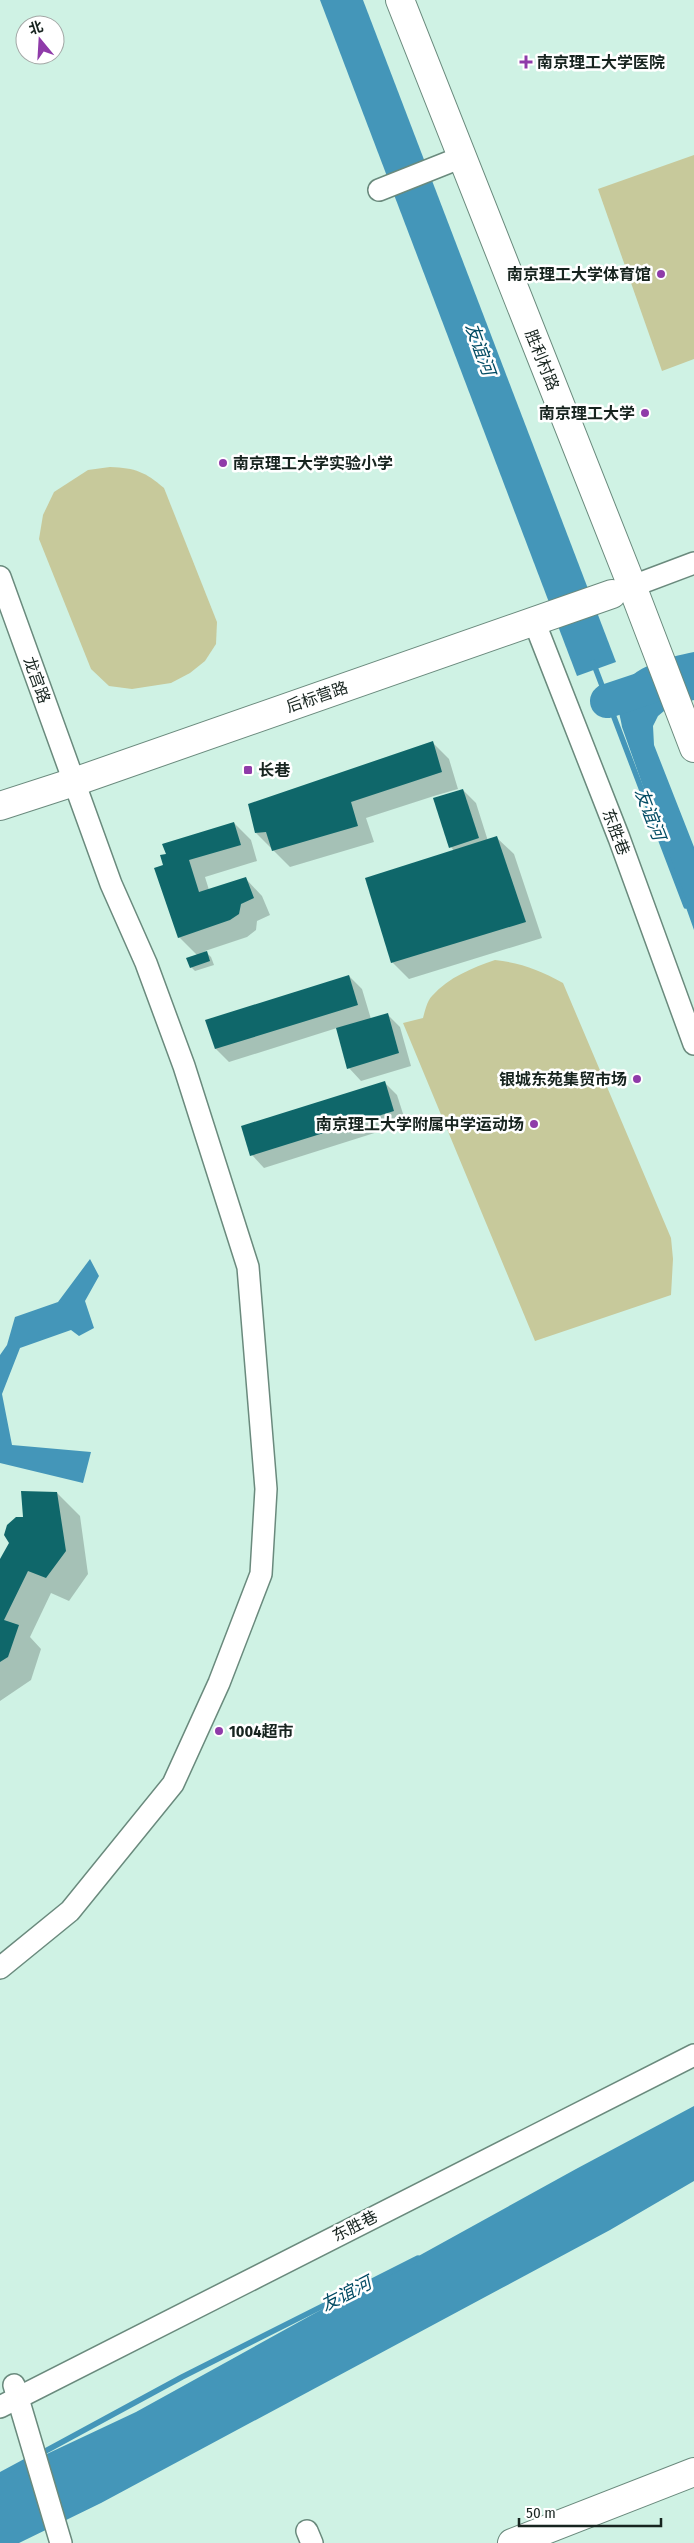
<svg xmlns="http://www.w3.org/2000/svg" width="694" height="2543" font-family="'Fira Sans Condensed','Noto Sans SC',sans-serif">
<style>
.green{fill:#c7c99b}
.water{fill:#4496b9}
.shadow{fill:#0003}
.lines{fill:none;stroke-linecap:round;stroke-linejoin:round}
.stream{stroke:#4496b9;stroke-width:5.5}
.river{stroke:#4496b9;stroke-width:34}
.building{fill:#0f676a}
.street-casing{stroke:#6a8a7d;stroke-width:24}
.secondary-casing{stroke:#6a8a7d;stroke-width:30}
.street{stroke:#fff;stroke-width:21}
.secondary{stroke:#fff;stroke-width:28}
.poi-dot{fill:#8f3ba9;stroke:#fff;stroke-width:2}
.labels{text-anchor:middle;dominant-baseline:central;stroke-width:5;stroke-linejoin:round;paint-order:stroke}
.poi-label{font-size:16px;font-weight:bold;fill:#17241f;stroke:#fff;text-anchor:start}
.street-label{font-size:16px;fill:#17241f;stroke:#fff}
.water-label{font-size:18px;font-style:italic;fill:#034c64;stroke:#fff}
</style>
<rect width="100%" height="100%" fill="#cff2e4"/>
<g class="green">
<path d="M 694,155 L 694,359 L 662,371 L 598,189 Z"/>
<path d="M 110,467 C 136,468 145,472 164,488 L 217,622 L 216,644 L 205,661 L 190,673 L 171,683 L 132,689 L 109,686 L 91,669 L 39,539 L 43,515 L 54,492 L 88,470 Z"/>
<path d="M 495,960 C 521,963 540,970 563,983 L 671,1238 L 673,1259 L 671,1295 L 535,1341 L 403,1023 L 423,1018 C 425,1011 427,1001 432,996 C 449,977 472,968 495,960 Z"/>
</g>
<g class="water">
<path d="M 320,0 L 363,0 L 616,662 L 577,676 Z"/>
<path d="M 694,652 L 694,700 L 670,706 L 658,716 L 653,726 L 654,745 L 694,847 L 694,930 L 622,727 C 621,719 617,708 618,700 C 621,668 669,657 694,652 Z"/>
<path d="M 90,1259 L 99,1276 L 85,1301 L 94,1328 L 79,1336 L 71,1330 L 20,1348 L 2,1394 L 12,1445 L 91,1452 L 83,1483 L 0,1463 L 0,1355 L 7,1345 L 15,1317 L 58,1302 Z"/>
<path d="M 694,2106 L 694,2181 L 610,2230 L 101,2503 L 19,2543 L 0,2543 L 0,2476 L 136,2412 L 576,2169 Z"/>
</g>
<g class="shadow">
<path d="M 432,742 L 449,759 L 458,789 L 434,796 L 435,799 L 463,790 L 476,803 L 488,841 L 497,838 L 514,854 L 542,938 L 409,979 L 392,962 L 454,851 L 451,847 L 434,796 L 366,818 L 374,842 L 290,867 L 256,833 Z"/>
<path d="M 234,823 L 251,840 L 257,861 L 205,877 L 209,890 L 246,879 L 262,896 L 270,915 L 257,921 L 256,930 L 247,937 L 205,951 L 211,957 L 214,965 L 195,971 L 191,967 L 198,956 L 179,937 L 164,866 L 168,854 Z"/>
<path d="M 349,976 L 362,989 L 371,1019 L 387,1014 L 400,1027 L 411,1066 L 361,1081 L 349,1068 L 337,1028 L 229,1062 L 216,1049 L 207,1021 Z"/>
<path d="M 384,1082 L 397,1095 L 406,1123 L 264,1168 L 252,1155 Z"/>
<path d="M 57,1493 L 80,1516 L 88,1574 L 69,1601 L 51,1593 L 30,1637 L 41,1649 L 31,1680 L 0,1701 L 0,1562 L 25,1518 Z"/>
</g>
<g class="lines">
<g class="stream">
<path d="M 593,662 L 686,906"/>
<path d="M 40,2454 L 182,2377 L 418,2258"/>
<path d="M 0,2475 L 32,2458"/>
</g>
<path class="river" d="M 607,701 L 694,672"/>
</g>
<g class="building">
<path d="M 433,741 L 442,772 L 351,802 L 358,826 L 272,851 L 266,832 L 255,833 L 248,804 Z"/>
<path d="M 463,789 L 479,838 L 449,848 L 433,798 Z"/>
<path d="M 234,822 L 241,845 L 189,860 L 199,892 L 246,877 L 254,898 L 241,904 L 239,914 L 230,920 L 178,938 L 154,868 L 163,865 L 160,855 L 166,854 L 162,844 Z"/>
<path d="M 497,836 L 526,922 L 391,963 L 365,878 Z"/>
<path d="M 207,951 L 210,961 L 190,968 L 186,958 Z"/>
<path d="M 349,975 L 358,1005 L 215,1049 L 205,1020 Z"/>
<path d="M 388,1013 L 399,1053 L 347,1069 L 336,1028 Z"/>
<path d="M 385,1081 L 394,1111 L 250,1156 L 241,1126 Z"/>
<path d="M 21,1491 L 57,1492 L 66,1551 L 46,1578 L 28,1571 L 4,1620 L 19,1625 L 8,1657 L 0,1662 L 0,1559 L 9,1543 L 4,1535 L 7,1525 L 16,1517 L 23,1517 Z"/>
</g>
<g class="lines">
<defs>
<g id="street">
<path d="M 379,190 L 462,157"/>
<path d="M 0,577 L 111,884 L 146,963 L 184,1066 L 248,1267 L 266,1489 L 261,1574 L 219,1683 L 173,1784 L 70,1911 L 0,1968"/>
<path d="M 617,592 L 694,563"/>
<path d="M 534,621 L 619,838 L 694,1044"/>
<path d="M 14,2385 L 61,2543"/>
<path d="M 0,2407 L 694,2055"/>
<path d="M 307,2531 L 312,2543"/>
</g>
<g id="secondary">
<path d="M 400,0 L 632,586 L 694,748"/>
<path d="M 0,806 L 74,782 L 612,594"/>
<path d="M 512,2543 L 694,2472"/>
</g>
</defs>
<use href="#street" class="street-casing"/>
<use href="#secondary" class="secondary-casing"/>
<use href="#street" class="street"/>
<use href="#secondary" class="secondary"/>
</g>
<g class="poi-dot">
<path d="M523.5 54.5h5v5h5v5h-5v5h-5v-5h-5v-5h5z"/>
<circle cx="661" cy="274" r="5"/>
<circle cx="645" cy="413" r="5"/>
<circle cx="223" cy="463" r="5"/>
<rect x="243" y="765" width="10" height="10" rx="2.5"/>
<circle cx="637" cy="1079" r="5"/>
<circle cx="534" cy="1124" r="5"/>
<circle cx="219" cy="1731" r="5"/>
</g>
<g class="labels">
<g class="poi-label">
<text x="537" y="62">南京理工大学医院</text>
<text x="651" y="274" text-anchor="end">南京理工大学体育馆</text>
<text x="635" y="413" text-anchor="end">南京理工大学</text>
<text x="233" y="463">南京理工大学实验小学</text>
<text x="258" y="770">长巷</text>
<text x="627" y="1079" text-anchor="end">银城东苑集贸市场</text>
<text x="524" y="1124" text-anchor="end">南京理工大学附属中学运动场</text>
<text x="229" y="1731">1004超市</text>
</g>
<g class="street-label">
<text transform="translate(542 360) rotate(68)">胜利村路</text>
<text transform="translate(37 680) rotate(70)">龙宫路</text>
<text transform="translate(317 697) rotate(-19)">后标营路</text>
<text transform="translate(616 832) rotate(69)">东胜巷</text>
<text transform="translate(355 2226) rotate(-27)">东胜巷</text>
</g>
<g class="water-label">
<text transform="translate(480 349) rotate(70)">友谊河</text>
<text transform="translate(650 814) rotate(69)">友谊河</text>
<text transform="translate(346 2294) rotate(-27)">友谊河</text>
</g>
</g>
<g transform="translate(40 40) rotate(342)"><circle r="24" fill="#ffffff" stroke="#a2a7a5"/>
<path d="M0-4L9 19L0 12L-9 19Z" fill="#8f3ba9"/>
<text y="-8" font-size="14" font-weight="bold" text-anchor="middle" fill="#17241f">北</text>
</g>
<path d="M519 2518v8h142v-8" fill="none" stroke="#17241f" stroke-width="2.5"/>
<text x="526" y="2518" font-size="15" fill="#17241f" stroke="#ffffff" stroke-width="4" paint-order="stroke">50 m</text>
</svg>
